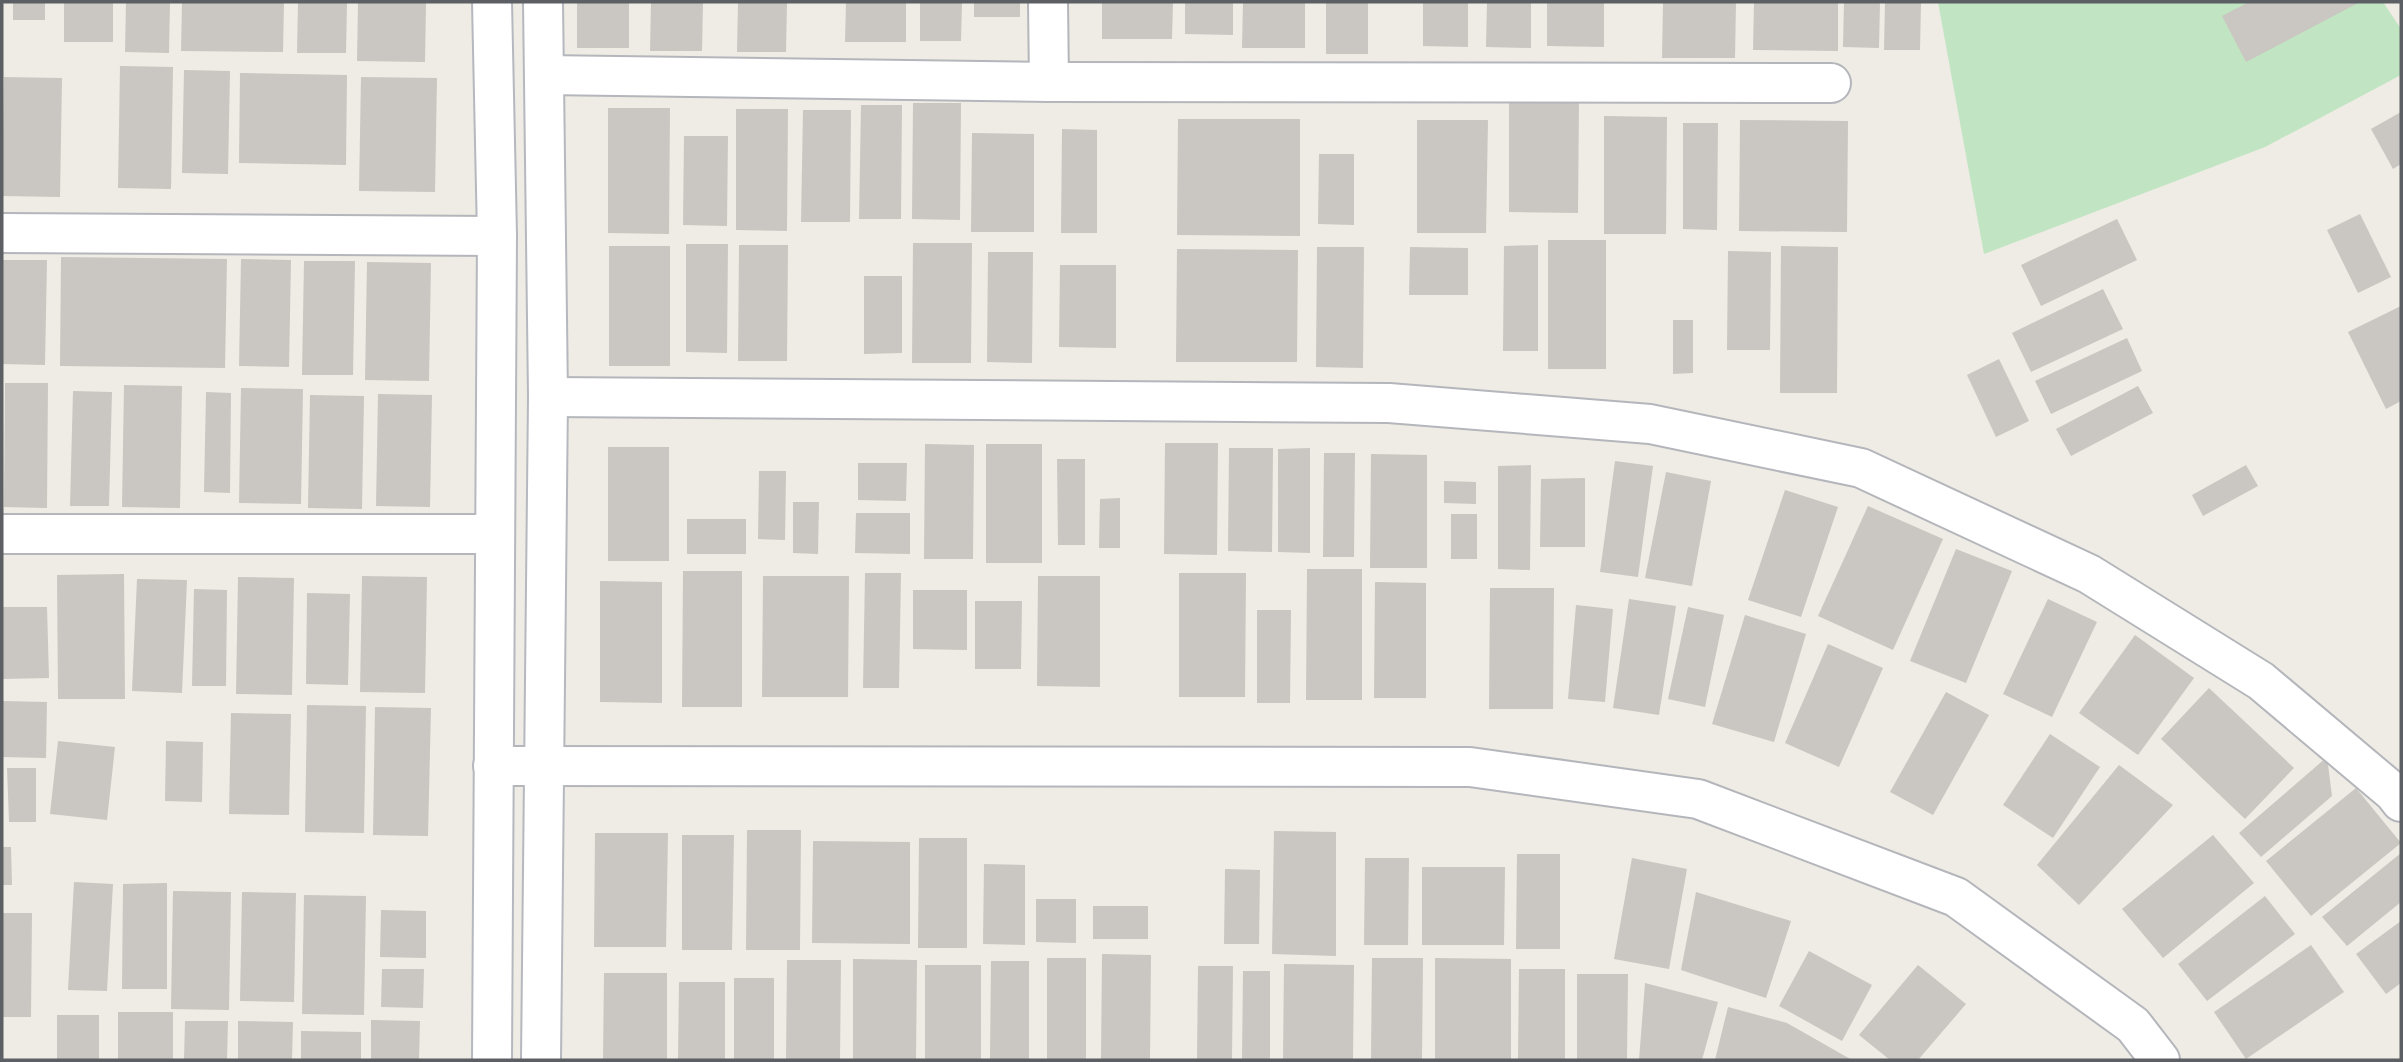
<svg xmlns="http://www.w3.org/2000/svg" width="2403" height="1062" font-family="'DejaVu Sans',sans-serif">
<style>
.green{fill:#c1e5c2}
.building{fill:#cac6c1}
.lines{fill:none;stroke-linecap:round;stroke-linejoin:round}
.street-casing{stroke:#b4b6bb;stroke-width:42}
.secondary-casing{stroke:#b5b8be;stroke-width:42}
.street{stroke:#fff;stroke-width:38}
.secondary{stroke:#fff;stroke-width:38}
</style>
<rect width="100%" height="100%" fill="#eeece4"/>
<path class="green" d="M 1938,2 L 2383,2 L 2401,29 L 2401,75 L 2265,147 L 1984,254 Z"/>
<g class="building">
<rect x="13" y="2" width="32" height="18"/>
<rect x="64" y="2" width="49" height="40"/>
<path d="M 126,2 L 170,2 L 169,53 L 125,52 Z"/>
<path d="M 182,2 L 284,2 L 283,52 L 181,51 Z"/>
<path d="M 298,2 L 347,2 L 346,53 L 297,53 Z"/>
<path d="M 358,2 L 426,2 L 425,62 L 357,61 Z"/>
<rect x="577" y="2" width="52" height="46"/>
<path d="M 651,2 L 703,2 L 702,51 L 650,51 Z"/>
<path d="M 738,2 L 787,2 L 786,52 L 737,52 Z"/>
<path d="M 846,2 L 906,2 L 906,42 L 845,42 Z"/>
<path d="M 920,2 L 962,2 L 961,41 L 920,41 Z"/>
<rect x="974" y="2" width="46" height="15"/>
<path d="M 1102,2 L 1173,2 L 1172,39 L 1102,39 Z"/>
<path d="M 1185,2 L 1233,2 L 1233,35 L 1185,34 Z"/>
<path d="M 1243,2 L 1305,2 L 1305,48 L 1242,48 Z"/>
<rect x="1326" y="2" width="42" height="52"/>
<path d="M 1423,2 L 1468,2 L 1468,47 L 1423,46 Z"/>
<path d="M 1487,2 L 1531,2 L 1531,48 L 1486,47 Z"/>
<path d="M 1547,2 L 1604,2 L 1604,47 L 1547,46 Z"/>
<path d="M 1663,2 L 1736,2 L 1735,58 L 1662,58 Z"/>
<path d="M 1754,2 L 1838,2 L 1838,51 L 1753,50 Z"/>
<path d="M 1844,2 L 1880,2 L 1879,48 L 1843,47 Z"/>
<path d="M 1885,2 L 1921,2 L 1920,50 L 1884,50 Z"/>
<path d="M 2249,2 L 2360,2 L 2246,62 L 2222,16 Z"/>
<path d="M 120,66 L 173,67 L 171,189 L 118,188 Z"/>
<path d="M 184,70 L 230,71 L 228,174 L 182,173 Z"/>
<path d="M 240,73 L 347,75 L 346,165 L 239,163 Z"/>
<path d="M 4,77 L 62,78 L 60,197 L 2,196 Z"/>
<path d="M 361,77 L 437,78 L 435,192 L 359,191 Z"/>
<path d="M 1509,98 L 1579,100 L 1578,213 L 1509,212 Z"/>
<path d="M 913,103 L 961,103 L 960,220 L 912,219 Z"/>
<path d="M 861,105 L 902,105 L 901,219 L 859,219 Z"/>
<path d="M 608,108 L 670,108 L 669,234 L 608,233 Z"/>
<path d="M 736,109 L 788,109 L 787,231 L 736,230 Z"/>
<path d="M 803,110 L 851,110 L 850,222 L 801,222 Z"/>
<path d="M 2401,112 L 2401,164 L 2393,169 L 2371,129 Z"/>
<path d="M 1604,116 L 1667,117 L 1666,234 L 1604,234 Z"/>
<path d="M 1178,119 L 1300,119 L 1300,236 L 1177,235 Z"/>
<path d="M 1417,120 L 1488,120 L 1486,233 L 1417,233 Z"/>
<path d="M 1740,120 L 1848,121 L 1847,232 L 1739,231 Z"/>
<path d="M 1683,123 L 1718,123 L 1717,230 L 1683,229 Z"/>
<path d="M 1062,129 L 1097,130 L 1097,233 L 1061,233 Z"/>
<path d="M 972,133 L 1034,134 L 1034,232 L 971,232 Z"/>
<path d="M 684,136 L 728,136 L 727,226 L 683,225 Z"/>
<path d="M 1319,154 L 1354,154 L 1354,225 L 1318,224 Z"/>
<path d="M 2360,214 L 2391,277 L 2358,293 L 2327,230 Z"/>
<path d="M 2117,219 L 2137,260 L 2041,306 L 2021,265 Z"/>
<rect x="1548" y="240" width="58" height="129"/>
<path d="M 913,243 L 972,243 L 971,363 L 912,363 Z"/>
<path d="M 686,244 L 728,244 L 727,353 L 686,352 Z"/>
<path d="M 739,245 L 788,245 L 787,361 L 738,361 Z"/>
<path d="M 1538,245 L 1538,351 L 1503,351 L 1504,246 Z"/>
<rect x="609" y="246" width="61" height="120"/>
<path d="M 1781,246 L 1838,247 L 1837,393 L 1780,393 Z"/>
<path d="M 1317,247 L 1364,247 L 1363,368 L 1316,367 Z"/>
<path d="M 1410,247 L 1468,248 L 1468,295 L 1409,295 Z"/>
<path d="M 1177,249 L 1298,250 L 1297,362 L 1176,362 Z"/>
<path d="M 1728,251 L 1771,252 L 1770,350 L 1727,350 Z"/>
<path d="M 988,252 L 1033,252 L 1032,363 L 987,362 Z"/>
<path d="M 61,257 L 227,259 L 225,368 L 60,366 Z"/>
<path d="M 241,259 L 291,260 L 289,367 L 239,366 Z"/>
<path d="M 2,260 L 47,260 L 45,365 L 2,364 Z"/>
<path d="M 304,261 L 355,261 L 353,375 L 302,375 Z"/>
<path d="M 367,262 L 431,263 L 429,381 L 365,380 Z"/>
<path d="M 1060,265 L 1116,265 L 1116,348 L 1059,347 Z"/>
<path d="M 864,276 L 902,276 L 902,353 L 864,354 Z"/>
<path d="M 2103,289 L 2123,329 L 2031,372 L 2012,333 Z"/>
<path d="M 2401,306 L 2401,401 L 2386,409 L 2348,332 Z"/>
<path d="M 1673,320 L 1693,320 L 1693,373 L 1673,374 Z"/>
<path d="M 2127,338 L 2142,371 L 2051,414 L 2035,381 Z"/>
<path d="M 1999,359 L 2029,421 L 1996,437 L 1967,375 Z"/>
<path d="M 5,383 L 48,383 L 47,508 L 4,507 Z"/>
<path d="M 124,385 L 182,386 L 180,508 L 122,507 Z"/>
<path d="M 2138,386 L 2153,413 L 2071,456 L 2056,429 Z"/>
<path d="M 241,388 L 303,389 L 301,504 L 239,503 Z"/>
<path d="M 73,391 L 112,392 L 109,506 L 70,506 Z"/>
<path d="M 206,392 L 231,393 L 230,493 L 204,492 Z"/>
<path d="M 378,394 L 432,395 L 430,507 L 376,506 Z"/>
<path d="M 310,395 L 364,396 L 362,509 L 308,508 Z"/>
<path d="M 1165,443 L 1218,443 L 1217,555 L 1164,554 Z"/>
<path d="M 925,444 L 974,445 L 973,559 L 924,559 Z"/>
<rect x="986" y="444" width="56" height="119"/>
<rect x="608" y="447" width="61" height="114"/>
<path d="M 1229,448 L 1273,448 L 1272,552 L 1228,551 Z"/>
<path d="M 1310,448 L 1310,553 L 1278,552 L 1278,449 Z"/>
<path d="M 1324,453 L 1355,453 L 1354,557 L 1323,557 Z"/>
<path d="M 1371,454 L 1427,455 L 1427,568 L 1370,568 Z"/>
<path d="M 1057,459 L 1085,459 L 1085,545 L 1058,545 Z"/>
<path d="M 1615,461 L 1653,466 L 1638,577 L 1600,572 Z"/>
<path d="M 858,463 L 907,463 L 906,501 L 858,500 Z"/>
<path d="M 1531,465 L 1530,570 L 1498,569 L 1498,466 Z"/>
<path d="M 2246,465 L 2258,486 L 2203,516 L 2192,495 Z"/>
<path d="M 759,471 L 786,471 L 785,540 L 758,539 Z"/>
<path d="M 1666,472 L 1711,481 L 1692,586 L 1645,578 Z"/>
<path d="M 1585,478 L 1585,547 L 1540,547 L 1541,479 Z"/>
<path d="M 1444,481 L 1476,482 L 1476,504 L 1444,503 Z"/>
<path d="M 1785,490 L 1838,507 L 1801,617 L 1748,600 Z"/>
<path d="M 1120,498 L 1120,548 L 1099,548 L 1100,499 Z"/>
<path d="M 793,502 L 819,502 L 818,554 L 793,553 Z"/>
<path d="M 1868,506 L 1943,539 L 1893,650 L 1818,616 Z"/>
<path d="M 856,513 L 910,513 L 910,554 L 855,553 Z"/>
<rect x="1451" y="514" width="26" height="45"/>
<rect x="687" y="519" width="59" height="35"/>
<path d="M 1956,549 L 2012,571 L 1966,683 L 1910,661 Z"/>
<path d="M 1307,569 L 1362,569 L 1362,700 L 1306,700 Z"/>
<path d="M 683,571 L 742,571 L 742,707 L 682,707 Z"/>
<path d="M 865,573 L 901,573 L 899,688 L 863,688 Z"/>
<path d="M 1179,573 L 1246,573 L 1245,697 L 1179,697 Z"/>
<path d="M 124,574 L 125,699 L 58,699 L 57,575 Z"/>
<path d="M 362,576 L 427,577 L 425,693 L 360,692 Z"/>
<path d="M 763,576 L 849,576 L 848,697 L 762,697 Z"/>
<path d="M 1038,576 L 1100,576 L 1100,687 L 1037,686 Z"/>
<path d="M 238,577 L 294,578 L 292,695 L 236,694 Z"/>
<path d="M 137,579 L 187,580 L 182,693 L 132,691 Z"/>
<path d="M 600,581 L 662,582 L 662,703 L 600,702 Z"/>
<path d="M 1375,582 L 1426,583 L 1426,698 L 1374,698 Z"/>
<path d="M 1490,588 L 1554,588 L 1553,709 L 1489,709 Z"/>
<path d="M 194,589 L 227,590 L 226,686 L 192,686 Z"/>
<path d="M 913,590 L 967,590 L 967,650 L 913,649 Z"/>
<path d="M 307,593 L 350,594 L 348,685 L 306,684 Z"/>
<path d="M 1629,599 L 1676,606 L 1659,715 L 1613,708 Z"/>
<path d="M 2048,599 L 2097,622 L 2052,717 L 2003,694 Z"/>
<path d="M 975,601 L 1022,601 L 1021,669 L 975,669 Z"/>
<path d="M 1576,605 L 1613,609 L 1605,702 L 1568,699 Z"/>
<path d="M 2,607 L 47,607 L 49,678 L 2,679 Z"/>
<path d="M 1688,607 L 1724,615 L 1705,707 L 1668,699 Z"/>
<path d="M 1257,610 L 1291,610 L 1290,703 L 1257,703 Z"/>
<path d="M 1745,615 L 1806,634 L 1774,742 L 1712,724 Z"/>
<path d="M 2135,635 L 2194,678 L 2138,755 L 2079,713 Z"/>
<path d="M 1828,644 L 1883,668 L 1839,767 L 1785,743 Z"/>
<path d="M 2209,688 L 2294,768 L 2245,819 L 2161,739 Z"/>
<path d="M 1946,692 L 1989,715 L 1933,815 L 1890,792 Z"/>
<path d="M 2,701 L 47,702 L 46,758 L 2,757 Z"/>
<path d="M 307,705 L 366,706 L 364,833 L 305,832 Z"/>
<path d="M 375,707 L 431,708 L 428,836 L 373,835 Z"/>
<path d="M 231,713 L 291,714 L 289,815 L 229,814 Z"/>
<path d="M 2050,734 L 2100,767 L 2053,838 L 2003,805 Z"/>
<path d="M 58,741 L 115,747 L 107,820 L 50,814 Z"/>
<path d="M 166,741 L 203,742 L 202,802 L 165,801 Z"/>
<path d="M 2327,757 L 2332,796 L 2261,857 L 2239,833 Z"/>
<path d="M 2119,765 L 2173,805 L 2079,905 L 2037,865 Z"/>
<path d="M 7,768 L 36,768 L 36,822 L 9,822 Z"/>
<path d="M 2356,788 L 2401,843 L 2311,916 L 2266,861 Z"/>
<path d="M 747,830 L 801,830 L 800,950 L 746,950 Z"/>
<path d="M 1274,831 L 1336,832 L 1336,956 L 1272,954 Z"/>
<path d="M 595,833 L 668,833 L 666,947 L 594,947 Z"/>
<path d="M 682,835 L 734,835 L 732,950 L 682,950 Z"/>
<path d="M 2213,835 L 2254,883 L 2163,958 L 2122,909 Z"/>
<path d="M 919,838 L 967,838 L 967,948 L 918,948 Z"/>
<path d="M 813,841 L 910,842 L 910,944 L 812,943 Z"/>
<path d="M 2,847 L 11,847 L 12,885 L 2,885 Z"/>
<path d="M 2401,853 L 2401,902 L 2347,946 L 2322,917 Z"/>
<path d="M 1517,854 L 1560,854 L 1560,949 L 1516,949 Z"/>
<path d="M 1365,858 L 1409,858 L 1408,945 L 1364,945 Z"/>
<path d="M 1632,858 L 1687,869 L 1669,969 L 1614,959 Z"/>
<path d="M 984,864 L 1025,865 L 1025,945 L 983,944 Z"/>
<path d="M 1422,867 L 1505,867 L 1504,945 L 1422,945 Z"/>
<path d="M 1225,869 L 1260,870 L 1259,944 L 1224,944 Z"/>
<path d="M 74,882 L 113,884 L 107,991 L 68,990 Z"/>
<path d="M 167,883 L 167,989 L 122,989 L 123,884 Z"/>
<path d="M 173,891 L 231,892 L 229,1010 L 171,1009 Z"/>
<path d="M 242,892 L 296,893 L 294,1002 L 240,1001 Z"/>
<path d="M 1696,892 L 1791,921 L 1766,998 L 1681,970 Z"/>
<path d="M 304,895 L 366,896 L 364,1015 L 302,1014 Z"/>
<path d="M 2265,896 L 2295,934 L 2207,1001 L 2178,964 Z"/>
<path d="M 1036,899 L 1076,899 L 1076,943 L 1036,942 Z"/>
<rect x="1093" y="906" width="55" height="33"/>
<path d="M 381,910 L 426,911 L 426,958 L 380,957 Z"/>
<path d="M 2,913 L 32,913 L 31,1017 L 2,1017 Z"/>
<path d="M 2401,921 L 2401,983 L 2386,994 L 2356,954 Z"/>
<path d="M 2311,945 L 2344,992 L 2246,1059 L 2214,1012 Z"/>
<path d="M 1809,951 L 1872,985 L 1842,1041 L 1779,1006 Z"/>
<path d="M 1102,954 L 1151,955 L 1150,1060 L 1101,1060 Z"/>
<rect x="1047" y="958" width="39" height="102"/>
<path d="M 1372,958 L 1423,958 L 1422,1060 L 1371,1060 Z"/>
<path d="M 1435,958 L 1511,959 L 1511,1060 L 1435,1060 Z"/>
<path d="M 853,959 L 917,960 L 916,1060 L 853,1060 Z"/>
<path d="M 787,960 L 841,960 L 840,1060 L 786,1060 Z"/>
<path d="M 991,961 L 1029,961 L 1029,1060 L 990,1060 Z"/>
<path d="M 1284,964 L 1354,965 L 1353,1060 L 1283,1060 Z"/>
<rect x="925" y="965" width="56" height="95"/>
<path d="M 1918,965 L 1966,1004 L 1918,1060 L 1890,1060 L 1859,1035 Z"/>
<path d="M 1198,966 L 1233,966 L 1232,1060 L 1197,1060 Z"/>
<path d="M 382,969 L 424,969 L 423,1008 L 381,1007 Z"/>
<path d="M 1519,969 L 1565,969 L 1565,1060 L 1518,1060 Z"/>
<path d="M 1243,971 L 1270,971 L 1270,1060 L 1242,1060 Z"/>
<path d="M 604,973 L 667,973 L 667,1060 L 603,1060 Z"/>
<path d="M 1577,974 L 1628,974 L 1627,1060 L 1577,1060 Z"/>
<rect x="734" y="978" width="40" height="82"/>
<path d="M 679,982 L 725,982 L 725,1060 L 678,1060 Z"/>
<path d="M 1645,983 L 1718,1002 L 1702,1060 L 1639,1060 Z"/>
<path d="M 1728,1007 L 1787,1023 L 1852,1060 L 1715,1060 Z"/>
<rect x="118" y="1012" width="55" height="48"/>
<rect x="57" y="1015" width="42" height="45"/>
<path d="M 371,1020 L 420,1021 L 419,1060 L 371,1060 Z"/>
<path d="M 185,1021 L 228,1021 L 227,1060 L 184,1060 Z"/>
<path d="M 238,1021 L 293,1022 L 292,1060 L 238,1060 Z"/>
<path d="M 301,1031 L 361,1032 L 361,1060 L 301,1060 Z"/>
</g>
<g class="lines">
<defs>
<g id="street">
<path d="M 1048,2 L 1049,82"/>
<path d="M 544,75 L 1049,82 L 1831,83"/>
<path d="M 2,233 L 497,236"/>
<path d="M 548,397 L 1389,403 L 1650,424 L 1861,468 L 2089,574 L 2261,681 L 2394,793 L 2401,802"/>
<path d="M 2,534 L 495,534"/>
<path d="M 493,766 L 1470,767 L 1698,799 L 1956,897 L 2133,1025 L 2160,1060"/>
</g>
<g id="secondary">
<path d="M 492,1060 L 497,236 L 492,2"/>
<path d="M 541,1060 L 548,397 L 543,2"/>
</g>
</defs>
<use href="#street" class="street-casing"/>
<use href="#secondary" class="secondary-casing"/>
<use href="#street" class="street"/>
<use href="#secondary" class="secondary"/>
</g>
<rect width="2403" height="1062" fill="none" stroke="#5c5f64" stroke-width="7"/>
</svg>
